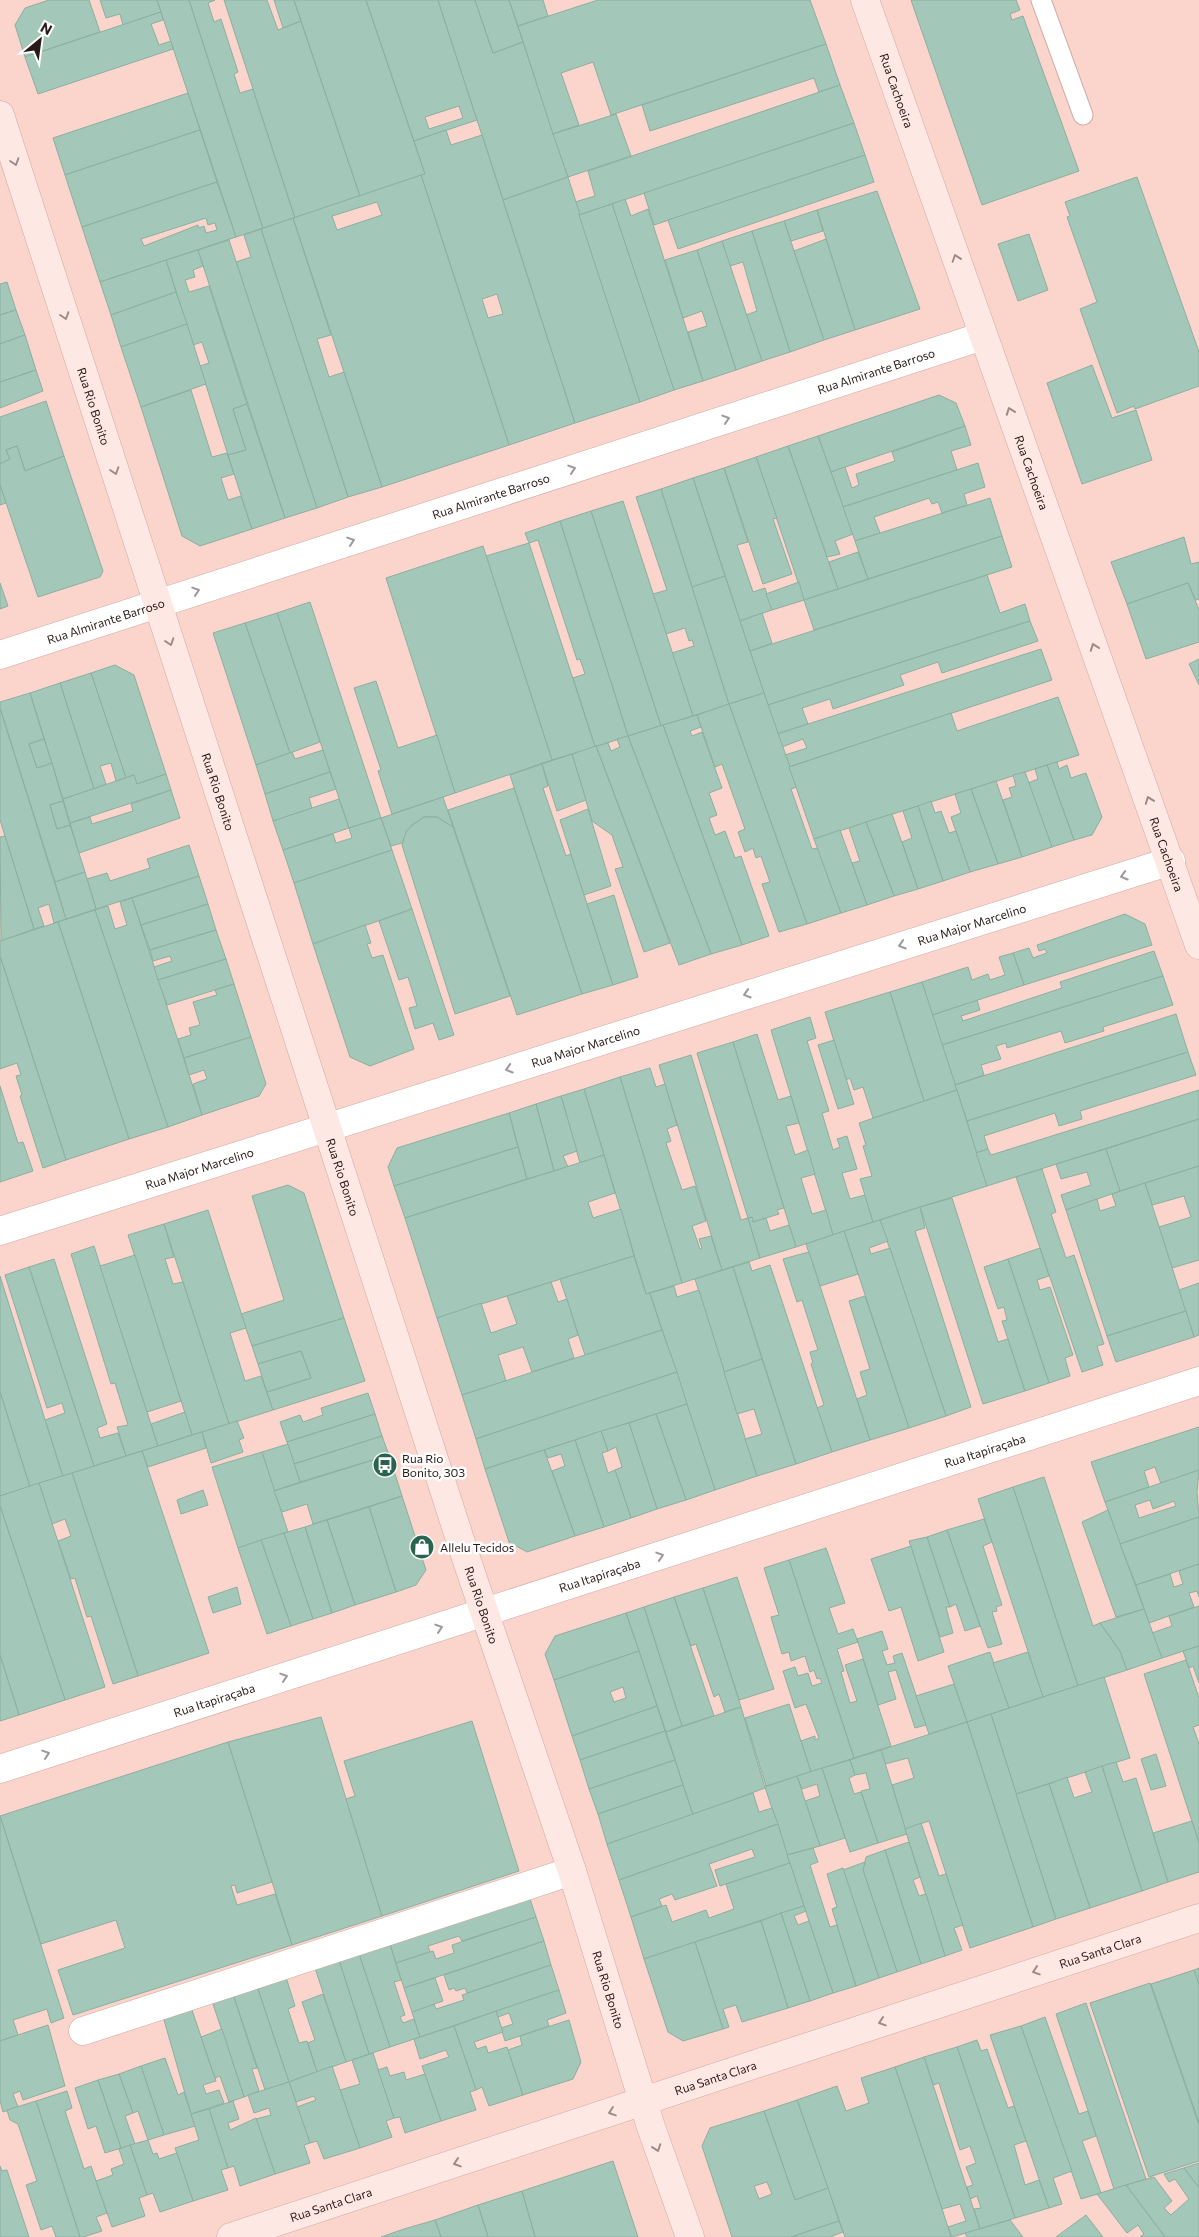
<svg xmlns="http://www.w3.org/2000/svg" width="1199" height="2237" font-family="Commissioner,sans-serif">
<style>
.building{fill:#a3c7b8;stroke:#8bafa0;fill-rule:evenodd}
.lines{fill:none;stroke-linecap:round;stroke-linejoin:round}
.lane-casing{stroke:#cea9a2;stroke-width:21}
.street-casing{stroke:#cea9a2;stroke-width:29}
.secondary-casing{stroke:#cea9a2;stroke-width:29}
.lane{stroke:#fff;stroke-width:19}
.street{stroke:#fff;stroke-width:28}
.secondary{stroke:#fee8e3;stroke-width:28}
.oneway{stroke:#9e8b88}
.oneway2{stroke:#9e9897}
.labels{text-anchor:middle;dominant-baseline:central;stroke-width:5;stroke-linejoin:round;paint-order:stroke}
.street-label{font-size:12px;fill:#281a18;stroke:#fff}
.poi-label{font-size:12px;fill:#281a18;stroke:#fff;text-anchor:start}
</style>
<rect width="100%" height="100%" fill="#fbd4cc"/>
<g class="building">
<path d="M 49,0 L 89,0 L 100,32 L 25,57 L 15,25 L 25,8 Z"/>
<path d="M 100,0 L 157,0 L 161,12 L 123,25 L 120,14 L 106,18 Z"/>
<path d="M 157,0 L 189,0 L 263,228 L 236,237 Z"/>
<path d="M 189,0 L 215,0 L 208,3 L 214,22 L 221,19 L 238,72 L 234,74 L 240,93 L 253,89 L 295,218 L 263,228 Z"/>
<path d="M 224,0 L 267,0 L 278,30 L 301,21 L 360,196 L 295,218 Z"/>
<path d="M 274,0 L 294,0 L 301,21 L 283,28 Z"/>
<path d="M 294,0 L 366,0 L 425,174 L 360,196 Z"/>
<path d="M 366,0 L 438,0 L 477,120 L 414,141 ZM 459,106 L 463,118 L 429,129 L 425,117 Z"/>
<path d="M 438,0 L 475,0 L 493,53 L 523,42 L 568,177 L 503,200 Z"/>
<path d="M 475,0 L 509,0 L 523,42 L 493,53 Z"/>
<path d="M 509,0 L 543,0 L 548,16 L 518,26 Z"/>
<path d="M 598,0 L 810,0 L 826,44 L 611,115 L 593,62 L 561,73 L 579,125 L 553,134 L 518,26 Z"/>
<path d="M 911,0 L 1016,0 L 1020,10 L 1010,14 L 1012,20 L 1023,16 L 1079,171 L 982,205 Z"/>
<path d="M 161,12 L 163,20 L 151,24 L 159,45 L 171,41 L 173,49 L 38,94 L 25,57 Z"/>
<path d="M 826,44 L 840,85 L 819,92 L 814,78 L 650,131 L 642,105 Z"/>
<path d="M 840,85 L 854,123 L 579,215 L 575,202 L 595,196 L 588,171 Z"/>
<path d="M 188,93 L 200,130 L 65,175 L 53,138 Z"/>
<path d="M 616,114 L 631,156 L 568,177 L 553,134 Z"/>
<path d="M 854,123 L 865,155 L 654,225 L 644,193 Z"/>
<path d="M 200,130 L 217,182 L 82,227 L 65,175 Z"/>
<path d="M 446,130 L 451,145 L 482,135 L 575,423 L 509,445 L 421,175 L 425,174 L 414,141 ZM 497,294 L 503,314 L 488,318 L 482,299 Z"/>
<path d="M 865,155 L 874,182 L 678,249 L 668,220 Z"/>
<path d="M 421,175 L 509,445 L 382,487 L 293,218 ZM 377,202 L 382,215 L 337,230 L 332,216 Z"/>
<path d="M 568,177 L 640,402 L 575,423 L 503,200 Z"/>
<path d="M 1137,177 L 1199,352 L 1199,386 L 1135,409 L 1134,406 L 1117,413 L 1080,309 L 1097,302 L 1067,217 L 1070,216 L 1065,202 Z"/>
<path d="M 217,182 L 236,237 L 100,282 L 82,227 ZM 206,218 L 208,225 L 215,223 L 217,230 L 206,233 L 204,226 L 199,228 L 198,225 L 144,246 L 141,239 Z"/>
<path d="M 877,191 L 920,309 L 855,330 L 817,210 Z"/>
<path d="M 625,199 L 631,216 L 648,209 L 703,381 L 674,390 L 612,204 Z"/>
<path d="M 612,204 L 674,390 L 640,402 L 579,215 Z"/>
<path d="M 817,210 L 823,231 L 791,241 L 784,221 Z"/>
<path d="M 293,218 L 331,335 L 317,339 L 329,377 L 344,372 L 382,487 L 348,497 L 261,229 Z"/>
<path d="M 784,221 L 824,340 L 790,352 L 752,231 Z"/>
<path d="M 261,229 L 348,497 L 317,508 L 236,262 L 251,257 L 244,235 Z"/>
<path d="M 752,231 L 790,352 L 762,361 L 746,315 L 757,311 L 743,262 L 730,266 L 722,241 Z"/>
<path d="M 1029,234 L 1048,290 L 1018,301 L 998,244 Z"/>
<path d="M 826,239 L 855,330 L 824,340 L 794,251 Z"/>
<path d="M 229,240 L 317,508 L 285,518 L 198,250 Z"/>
<path d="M 722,241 L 762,361 L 736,370 L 697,250 Z"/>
<path d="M 198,250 L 203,266 L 193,270 L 195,277 L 185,280 L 189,292 L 209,286 L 247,404 L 233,409 L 246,450 L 228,455 L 200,366 L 209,363 L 202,342 L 193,345 L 166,260 Z"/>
<path d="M 697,250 L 736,370 L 703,381 L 688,332 L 707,326 L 702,311 L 683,318 L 665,260 Z"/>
<path d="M 166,260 L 176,292 L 111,315 L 100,282 Z"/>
<path d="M 7,282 L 16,310 L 0,315 L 0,284 Z"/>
<path d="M 176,292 L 187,324 L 121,347 L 111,315 Z"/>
<path d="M 16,310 L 25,335 L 0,344 L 0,315 Z"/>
<path d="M 187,324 L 206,384 L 141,407 L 121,347 Z"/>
<path d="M 25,335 L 36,370 L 0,382 L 0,344 Z"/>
<path d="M 1092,365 L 1112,418 L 1136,410 L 1152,460 L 1082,484 L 1047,383 Z"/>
<path d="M 36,370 L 43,391 L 0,408 L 0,382 Z"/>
<path d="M 191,390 L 212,457 L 227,453 L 234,474 L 221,478 L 228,500 L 241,496 L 252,529 L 200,546 L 182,536 L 141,407 Z"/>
<path d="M 939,395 L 956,403 L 965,426 L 831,472 L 818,436 Z"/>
<path d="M 46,401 L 64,456 L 25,471 L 17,446 L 6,450 L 10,459 L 0,464 L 0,417 Z"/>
<path d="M 247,404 L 285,518 L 252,529 L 228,455 L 246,450 L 233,409 Z"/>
<path d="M 965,426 L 971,445 L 951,451 L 957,470 L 843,507 L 831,472 L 845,467 L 852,488 L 859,485 L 856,474 L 895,461 L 892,452 Z"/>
<path d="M 818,436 L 853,534 L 835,541 L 840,554 L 827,557 L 788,446 Z"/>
<path d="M 17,446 L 25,471 L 64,456 L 103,571 L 100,577 L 38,597 L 0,485 L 0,464 L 10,459 L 6,450 Z"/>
<path d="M 788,446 L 838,589 L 804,600 L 756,457 Z"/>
<path d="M 756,457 L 777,518 L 773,519 L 792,574 L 763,584 L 724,468 Z"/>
<path d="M 978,463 L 985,487 L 964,494 L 967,505 L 942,513 L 938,502 L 932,504 L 929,498 L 874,517 L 880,533 L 855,541 L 843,507 Z"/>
<path d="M 724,468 L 748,542 L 737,545 L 753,592 L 765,588 L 772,610 L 740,621 L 693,478 Z"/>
<path d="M 693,478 L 725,576 L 692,587 L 661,489 Z"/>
<path d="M 0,485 L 6,503 L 0,505 Z"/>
<path d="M 661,489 L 729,704 L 693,716 L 672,653 L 694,646 L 692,640 L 689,641 L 685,628 L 666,634 L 653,594 L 667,590 L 636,497 Z"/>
<path d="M 990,498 L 1002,536 L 868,579 L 855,541 Z"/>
<path d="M 623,501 L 693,716 L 661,726 L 591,511 Z"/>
<path d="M 591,511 L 661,726 L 628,736 L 560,521 Z"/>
<path d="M 560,521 L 628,736 L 595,747 L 573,678 L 585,674 L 580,659 L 577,660 L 538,540 L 529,543 L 525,533 Z"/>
<path d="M 1002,536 L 1012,567 L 814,630 L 804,600 Z"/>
<path d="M 1184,537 L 1191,564 L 1199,562 L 1199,599 L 1196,600 L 1188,583 L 1127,604 L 1111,562 Z"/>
<path d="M 529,543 L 595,747 L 552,760 L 486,556 Z"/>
<path d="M 483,546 L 552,760 L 455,793 L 386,578 Z"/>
<path d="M 858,552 L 868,579 L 838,589 L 829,562 Z"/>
<path d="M 987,575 L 1000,613 L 1025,604 L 1030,621 L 768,705 L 750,651 Z"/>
<path d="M 725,576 L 764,693 L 729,704 L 692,587 Z"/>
<path d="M 799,582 L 804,600 L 772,610 L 766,594 Z"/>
<path d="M 0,583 L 8,606 L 0,609 Z"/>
<path d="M 1188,583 L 1199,610 L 1199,642 L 1146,659 L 1127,604 Z"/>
<path d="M 310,602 L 381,818 L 349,828 L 277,613 Z"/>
<path d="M 277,613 L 320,742 L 290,753 L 245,623 Z"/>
<path d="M 762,613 L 772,643 L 750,651 L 740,621 Z"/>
<path d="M 1030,621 L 1038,641 L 942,673 L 938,662 L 900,675 L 904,685 L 833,709 L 830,699 L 802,708 L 808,724 L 777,734 L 768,705 Z"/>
<path d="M 245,623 L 290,753 L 256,765 L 213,633 Z"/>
<path d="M 1041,649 L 1052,680 L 789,767 L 785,755 L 807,748 L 803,739 L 782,747 L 777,734 Z"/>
<path d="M 1199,659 L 1199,685 L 1189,664 Z"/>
<path d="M 115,665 L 134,675 L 166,774 L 137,784 L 134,775 L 126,778 L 91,673 Z"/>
<path d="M 91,673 L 126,778 L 116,781 L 111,763 L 100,766 L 106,784 L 94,789 L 60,683 Z"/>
<path d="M 376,681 L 398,748 L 437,735 L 455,793 L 392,814 L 378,771 L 381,770 L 354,688 Z"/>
<path d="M 60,683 L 94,789 L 63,799 L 30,693 Z"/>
<path d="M 30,693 L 44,739 L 29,744 L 37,768 L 52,763 L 63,801 L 50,805 L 57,829 L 70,825 L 85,872 L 55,882 L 0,708 L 0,702 Z"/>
<path d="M 764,693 L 797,787 L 791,789 L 812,849 L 818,848 L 841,913 L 807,924 L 729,704 Z"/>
<path d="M 1058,697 L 1079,755 L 814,839 L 789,767 L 951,713 L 957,731 Z"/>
<path d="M 729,704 L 807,924 L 779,932 L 762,884 L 770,882 L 761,856 L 756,858 L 753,848 L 745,852 L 738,832 L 745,829 L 722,764 L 715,767 L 697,715 Z"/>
<path d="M 0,708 L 66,919 L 54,923 L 49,904 L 38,908 L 44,926 L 34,929 L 0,820 Z"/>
<path d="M 697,715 L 701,727 L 690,731 L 692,736 L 702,732 L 722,788 L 709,793 L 717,815 L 709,818 L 715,835 L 725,831 L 735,858 L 741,856 L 769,936 L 742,945 L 663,725 Z"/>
<path d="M 663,725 L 742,945 L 711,954 L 628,736 Z"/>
<path d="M 628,736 L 711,954 L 679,965 L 596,746 L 608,743 L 611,751 L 620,747 L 617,739 Z"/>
<path d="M 44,739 L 52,763 L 37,768 L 29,744 Z"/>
<path d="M 596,746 L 670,943 L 644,952 L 615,869 L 623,867 L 612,835 L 592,821 L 572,754 Z"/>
<path d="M 323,750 L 330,772 L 265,794 L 256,765 L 292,752 L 295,759 Z"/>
<path d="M 572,754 L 586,800 L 557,811 L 542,764 Z"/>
<path d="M 1057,762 L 1059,769 L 1067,765 L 1071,778 L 1086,773 L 1102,817 L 1092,835 L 1074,840 L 1047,765 Z"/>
<path d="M 542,764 L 548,786 L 543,788 L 566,856 L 571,854 L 613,985 L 582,994 L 510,775 Z"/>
<path d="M 1047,765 L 1074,840 L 1052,847 L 1028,783 L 1038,779 L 1035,769 Z"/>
<path d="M 330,772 L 336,789 L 309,798 L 312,808 L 273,821 L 265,794 Z"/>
<path d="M 1025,772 L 1052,847 L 1022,857 L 1003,800 L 1012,797 L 1009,788 L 1016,786 L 1013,775 Z"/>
<path d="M 166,774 L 171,790 L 70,823 L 63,799 L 134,775 L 137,784 Z"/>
<path d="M 996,781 L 1022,857 L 998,864 L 971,789 Z"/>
<path d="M 514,788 L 582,994 L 517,1015 L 448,810 Z"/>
<path d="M 971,789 L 998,864 L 970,872 L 951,817 L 961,813 L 955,794 Z"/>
<path d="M 171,790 L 180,818 L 79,853 L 70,823 L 90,817 L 92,824 L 133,811 L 131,804 Z"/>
<path d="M 443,797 L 453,827 L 437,817 L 424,817 L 411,826 L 402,843 L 391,846 L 381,818 Z"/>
<path d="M 339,799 L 349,828 L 283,850 L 273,821 Z"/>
<path d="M 63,801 L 70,825 L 57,829 L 50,805 Z"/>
<path d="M 931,801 L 935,813 L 941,811 L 949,833 L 956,831 L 970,872 L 943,881 L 918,806 Z"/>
<path d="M 918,806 L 943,881 L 918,889 L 902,842 L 912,838 L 903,811 Z"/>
<path d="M 588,809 L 611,886 L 584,895 L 560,820 Z"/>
<path d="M 892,814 L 918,889 L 894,896 L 866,822 Z"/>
<path d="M 424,817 L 437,817 L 453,827 L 510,996 L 455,1014 L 402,845 L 406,832 L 411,826 Z"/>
<path d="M 381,818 L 392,850 L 294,883 L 283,850 L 333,834 L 336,843 L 352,838 L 349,828 Z"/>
<path d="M 866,822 L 894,896 L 867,905 L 852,863 L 860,861 L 849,828 Z"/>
<path d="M 840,830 L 867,905 L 841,913 L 814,839 Z"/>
<path d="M 5,836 L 34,929 L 1,941 L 0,837 Z"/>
<path d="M 189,845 L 199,876 L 96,909 L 87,879 L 107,873 L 110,881 L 150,868 L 147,859 Z"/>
<path d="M 392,850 L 412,909 L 313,944 L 294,883 Z"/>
<path d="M 85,872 L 96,909 L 66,919 L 55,882 Z"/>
<path d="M 199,876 L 208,904 L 141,925 L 132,898 Z"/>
<path d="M 614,895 L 638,977 L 613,985 L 587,904 Z"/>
<path d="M 132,898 L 202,1115 L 168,1127 L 95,910 L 108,906 L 115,929 L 127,925 L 120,902 Z"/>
<path d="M 208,904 L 216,930 L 150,950 L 141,925 Z"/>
<path d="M 412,909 L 454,1035 L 439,1040 L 433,1023 L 415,1029 L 409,1008 L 417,1006 L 408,977 L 399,980 L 379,921 Z"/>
<path d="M 95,910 L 168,1127 L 129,1139 L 58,922 Z"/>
<path d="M 1125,914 L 1145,924 L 1152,945 L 1024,985 L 1013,953 L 1029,948 L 1033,958 L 1047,953 L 1045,949 L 1039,951 L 1037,945 Z"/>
<path d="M 58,922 L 129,1139 L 66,1160 L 0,956 L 0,941 Z"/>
<path d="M 365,925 L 371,943 L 367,944 L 372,958 L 383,955 L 414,1049 L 370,1066 L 350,1057 L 313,944 Z"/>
<path d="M 216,930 L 226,959 L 158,980 L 154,967 L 172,961 L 170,956 L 153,961 L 150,950 Z"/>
<path d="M 1154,951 L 1163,976 L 942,1045 L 932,1015 L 977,1000 L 980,1010 L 961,1016 L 963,1021 L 1062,988 L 1060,982 Z"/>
<path d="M 1013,953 L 1024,985 L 932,1015 L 922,982 L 968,967 L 972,980 L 988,974 L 990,980 L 1005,975 L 999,957 Z"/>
<path d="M 0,956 L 66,1160 L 43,1168 L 20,1096 L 22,1095 L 16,1076 L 21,1075 L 17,1063 L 0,1069 Z"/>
<path d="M 226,959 L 234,984 L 167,1005 L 158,980 Z"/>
<path d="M 1163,976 L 1173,1005 L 1103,1027 L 1104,1031 L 1065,1043 L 1061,1031 L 1007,1048 L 1006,1043 L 996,1046 L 1001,1059 L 981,1065 L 984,1075 L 955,1085 L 942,1045 Z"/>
<path d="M 922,982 L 957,1090 L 924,1101 L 890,992 Z"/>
<path d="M 234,984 L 251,1037 L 184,1058 L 178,1039 L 191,1035 L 189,1028 L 200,1025 L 193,1002 L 217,995 L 215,990 Z"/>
<path d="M 890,992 L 924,1101 L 873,1118 L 863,1087 L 854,1090 L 850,1078 L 846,1080 L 825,1012 Z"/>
<path d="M 1176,1014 L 1188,1052 L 967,1121 L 955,1085 Z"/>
<path d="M 810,1017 L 816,1038 L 807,1041 L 829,1111 L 822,1113 L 833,1150 L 840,1147 L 837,1139 L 847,1136 L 857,1169 L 842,1173 L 850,1199 L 865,1195 L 873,1222 L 833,1235 L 771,1030 Z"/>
<path d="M 757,1034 L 778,1100 L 791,1096 L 799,1123 L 786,1126 L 795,1155 L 808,1150 L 815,1174 L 801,1178 L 812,1214 L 826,1210 L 833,1235 L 796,1247 L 733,1042 Z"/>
<path d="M 251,1037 L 266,1084 L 259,1096 L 202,1115 L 193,1084 L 207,1079 L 204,1070 L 189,1075 L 184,1058 Z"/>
<path d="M 834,1040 L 854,1104 L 838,1109 L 818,1045 Z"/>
<path d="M 733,1042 L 784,1208 L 777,1210 L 779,1214 L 753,1222 L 752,1217 L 748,1218 L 697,1053 Z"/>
<path d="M 1188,1052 L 1196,1075 L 1080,1111 L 1082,1119 L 1059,1126 L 1055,1113 L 984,1136 L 988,1149 L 976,1153 L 967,1121 Z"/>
<path d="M 691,1055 L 741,1220 L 748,1218 L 760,1258 L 722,1270 L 659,1065 Z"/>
<path d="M 650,1068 L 656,1087 L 665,1084 L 677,1125 L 667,1129 L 671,1141 L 666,1143 L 682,1190 L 695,1186 L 706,1221 L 692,1226 L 700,1249 L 702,1248 L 699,1239 L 711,1236 L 722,1270 L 682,1283 L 620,1077 Z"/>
<path d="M 620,1077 L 682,1283 L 646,1294 L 584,1089 Z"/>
<path d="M 0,1086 L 18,1143 L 23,1142 L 33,1171 L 0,1182 Z"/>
<path d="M 584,1089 L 604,1155 L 580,1163 L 561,1096 Z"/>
<path d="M 957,1090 L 987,1186 L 873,1222 L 860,1179 L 872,1176 L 863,1146 L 866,1145 L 859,1123 Z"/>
<path d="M 1199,1090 L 1199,1119 L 987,1186 L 976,1153 L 988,1149 L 991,1155 Z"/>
<path d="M 561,1096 L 577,1151 L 563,1156 L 568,1167 L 554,1171 L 536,1104 Z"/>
<path d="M 536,1104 L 554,1171 L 527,1179 L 509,1113 Z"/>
<path d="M 509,1113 L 518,1147 L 394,1186 L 388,1167 L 397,1148 Z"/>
<path d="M 1199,1119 L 1199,1166 L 1120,1191 L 1106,1149 Z"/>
<path d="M 518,1147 L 527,1179 L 405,1218 L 394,1186 Z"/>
<path d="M 1106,1149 L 1120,1191 L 1066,1210 L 1061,1195 L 1091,1185 L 1087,1172 L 1061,1179 L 1056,1164 Z"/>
<path d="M 604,1155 L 615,1193 L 588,1202 L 593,1218 L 621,1209 L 634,1256 L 437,1318 L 405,1218 Z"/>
<path d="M 1199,1166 L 1199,1260 L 1172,1268 L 1159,1227 L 1191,1217 L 1184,1196 L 1152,1205 L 1145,1183 Z"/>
<path d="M 1042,1169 L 1056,1212 L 1051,1214 L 1066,1258 L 1074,1255 L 1104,1344 L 1097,1346 L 1103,1365 L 1082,1372 L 1016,1177 Z"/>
<path d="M 1145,1183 L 1186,1311 L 1107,1336 L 1066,1210 L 1097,1199 L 1100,1211 L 1116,1206 L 1112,1194 Z"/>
<path d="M 288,1185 L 304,1193 L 344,1318 L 252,1346 L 241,1314 L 284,1300 L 252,1196 Z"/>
<path d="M 952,1198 L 998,1342 L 1008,1339 L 1025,1391 L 983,1404 L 920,1207 Z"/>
<path d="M 920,1207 L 925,1228 L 915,1231 L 971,1407 L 946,1416 L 880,1220 Z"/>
<path d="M 208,1210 L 246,1328 L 230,1333 L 245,1381 L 261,1376 L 273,1410 L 229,1424 L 164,1224 Z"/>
<path d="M 752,1217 L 753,1222 L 766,1218 L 770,1231 L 789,1225 L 796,1247 L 760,1258 L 748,1218 Z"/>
<path d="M 880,1220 L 888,1241 L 869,1248 L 871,1254 L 890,1248 L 946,1416 L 909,1428 L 844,1231 Z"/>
<path d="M 164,1224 L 174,1257 L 165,1259 L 173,1284 L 183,1282 L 229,1424 L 192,1435 L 128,1235 Z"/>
<path d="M 844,1231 L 858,1274 L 820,1286 L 806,1244 Z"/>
<path d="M 94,1246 L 158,1446 L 126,1456 L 117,1427 L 128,1425 L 115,1383 L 111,1384 L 71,1254 Z"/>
<path d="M 1040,1248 L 1049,1276 L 1037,1280 L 1040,1290 L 1050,1287 L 1073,1355 L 1065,1358 L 1070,1376 L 1049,1383 L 1008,1259 Z"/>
<path d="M 809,1252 L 870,1440 L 832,1452 L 817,1408 L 824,1405 L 811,1364 L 813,1363 L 810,1352 L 818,1350 L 802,1300 L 797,1302 L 783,1259 Z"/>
<path d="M 135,1255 L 181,1401 L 147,1412 L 100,1266 Z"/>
<path d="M 634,1256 L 646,1294 L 650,1293 L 662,1330 L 585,1355 L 560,1279 Z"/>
<path d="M 54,1259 L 107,1424 L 97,1428 L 100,1438 L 118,1433 L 126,1456 L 94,1466 L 29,1267 Z"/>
<path d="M 1008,1259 L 1049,1383 L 1025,1391 L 1002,1321 L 1007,1320 L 1004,1307 L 998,1309 L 984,1267 Z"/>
<path d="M 749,1262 L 752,1271 L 770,1265 L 832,1452 L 796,1464 L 733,1267 Z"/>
<path d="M 29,1267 L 94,1466 L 63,1477 L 45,1420 L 65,1413 L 62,1403 L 47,1408 L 5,1275 Z"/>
<path d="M 733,1267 L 762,1359 L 724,1372 L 695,1279 Z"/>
<path d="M 0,1276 L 63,1477 L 30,1487 L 0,1392 Z"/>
<path d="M 551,1282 L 558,1302 L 567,1299 L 578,1335 L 568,1339 L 574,1358 L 532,1372 L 523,1347 L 498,1355 L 506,1381 L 462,1395 L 437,1318 L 481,1303 L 491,1333 L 517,1324 L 507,1296 Z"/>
<path d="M 1199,1283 L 1199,1335 L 1194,1337 L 1179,1290 Z"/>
<path d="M 674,1286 L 677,1297 L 699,1290 L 757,1476 L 715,1490 L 650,1293 Z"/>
<path d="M 865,1296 L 909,1428 L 870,1440 L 857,1399 L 867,1395 L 860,1372 L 870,1369 L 849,1301 Z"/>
<path d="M 1186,1311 L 1194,1337 L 1116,1362 L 1107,1336 Z"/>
<path d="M 344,1318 L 365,1381 L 273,1410 L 267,1392 L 311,1378 L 301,1351 L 258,1364 L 252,1346 Z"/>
<path d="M 662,1330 L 677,1372 L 476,1439 L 462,1395 Z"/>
<path d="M 301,1351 L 311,1378 L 267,1392 L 258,1364 Z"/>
<path d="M 762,1359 L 796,1464 L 757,1476 L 745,1439 L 762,1434 L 754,1409 L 737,1414 L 724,1372 Z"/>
<path d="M 677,1372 L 687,1404 L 485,1469 L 476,1439 Z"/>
<path d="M 0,1392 L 30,1487 L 0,1496 Z"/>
<path d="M 368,1393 L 375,1414 L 287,1442 L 280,1422 L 300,1415 L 303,1422 L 323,1415 L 321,1408 Z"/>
<path d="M 687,1404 L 715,1490 L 686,1500 L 656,1414 Z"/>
<path d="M 185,1412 L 192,1435 L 158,1446 L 151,1424 Z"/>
<path d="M 375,1414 L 382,1436 L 294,1464 L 287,1442 Z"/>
<path d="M 656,1414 L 686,1500 L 657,1509 L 629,1423 Z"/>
<path d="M 237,1421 L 244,1438 L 239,1440 L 243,1452 L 211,1463 L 202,1432 Z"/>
<path d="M 629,1423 L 657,1509 L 631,1518 L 615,1470 L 622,1467 L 616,1447 L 608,1451 L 601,1431 Z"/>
<path d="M 1199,1427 L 1199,1470 L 1161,1484 L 1155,1467 L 1144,1471 L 1149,1487 L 1105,1502 L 1091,1462 Z"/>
<path d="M 601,1431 L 608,1451 L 602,1453 L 608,1473 L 615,1470 L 631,1518 L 604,1527 L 575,1440 Z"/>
<path d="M 202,1432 L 206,1448 L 148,1467 L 142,1451 Z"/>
<path d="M 382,1436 L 389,1455 L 300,1482 L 294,1464 Z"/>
<path d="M 575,1440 L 604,1527 L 575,1536 L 552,1471 L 565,1466 L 561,1454 L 548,1458 L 544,1450 Z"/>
<path d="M 288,1444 L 300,1482 L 274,1491 L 262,1452 Z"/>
<path d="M 544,1450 L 575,1536 L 527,1552 L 509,1542 L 485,1469 Z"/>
<path d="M 142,1451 L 209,1653 L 138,1676 L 72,1473 Z"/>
<path d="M 262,1452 L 288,1532 L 238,1548 L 212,1467 Z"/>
<path d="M 389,1455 L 402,1496 L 313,1524 L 307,1504 L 282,1512 L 274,1491 Z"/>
<path d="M 1199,1470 L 1197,1492 L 1199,1517 L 1120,1544 L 1105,1502 ZM 1150,1500 L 1153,1509 L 1174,1501 L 1176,1506 L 1139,1518 L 1135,1505 Z"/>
<path d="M 72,1473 L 138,1676 L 113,1684 L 91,1616 L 87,1617 L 75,1578 L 71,1579 L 58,1541 L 71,1536 L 65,1519 L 52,1524 L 39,1483 Z"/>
<path d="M 1044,1477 L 1093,1626 L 1100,1623 L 1120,1651 L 1127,1670 L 1078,1686 L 1013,1487 Z"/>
<path d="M 39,1483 L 105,1687 L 65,1700 L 0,1506 L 0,1496 Z"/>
<path d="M 1013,1487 L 1078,1686 L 1043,1697 L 978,1499 Z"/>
<path d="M 203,1490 L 208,1505 L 181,1514 L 177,1500 Z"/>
<path d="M 402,1496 L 426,1570 L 416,1585 L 396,1592 L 369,1507 Z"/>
<path d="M 0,1506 L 65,1700 L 19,1715 L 0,1655 Z"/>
<path d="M 369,1507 L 396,1592 L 355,1605 L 327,1520 Z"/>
<path d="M 1108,1510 L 1144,1609 L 1116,1617 L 1082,1522 Z"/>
<path d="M 1199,1517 L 1199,1564 L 1136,1585 L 1120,1544 Z"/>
<path d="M 984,1519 L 992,1542 L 983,1546 L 1002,1605 L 996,1607 L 997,1611 L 992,1612 L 1002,1644 L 988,1648 L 947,1530 Z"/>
<path d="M 327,1520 L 355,1605 L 332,1613 L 305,1527 Z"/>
<path d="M 305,1527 L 332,1613 L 313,1619 L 284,1533 Z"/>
<path d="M 947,1530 L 980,1626 L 965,1631 L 956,1604 L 950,1607 L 927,1537 Z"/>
<path d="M 284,1533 L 313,1619 L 291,1626 L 261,1540 Z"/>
<path d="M 927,1537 L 950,1607 L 946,1607 L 953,1633 L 940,1637 L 909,1541 Z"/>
<path d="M 261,1540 L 291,1626 L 267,1634 L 238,1548 Z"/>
<path d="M 911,1546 L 944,1652 L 918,1661 L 901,1607 L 889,1611 L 871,1559 Z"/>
<path d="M 826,1548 L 845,1603 L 829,1608 L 838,1634 L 853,1629 L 858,1642 L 837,1649 L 844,1671 L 841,1672 L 850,1703 L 857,1701 L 845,1665 L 863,1659 L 891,1746 L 854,1758 L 789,1560 Z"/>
<path d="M 789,1560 L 854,1758 L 811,1772 L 801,1741 L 815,1736 L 815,1740 L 819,1738 L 806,1704 L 795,1708 L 783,1671 L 795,1667 L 798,1676 L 808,1673 L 812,1686 L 822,1683 L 820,1678 L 817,1679 L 814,1670 L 810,1672 L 805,1656 L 791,1661 L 789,1652 L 782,1654 L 771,1617 L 779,1615 L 764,1568 Z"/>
<path d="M 1199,1564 L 1199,1597 L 1197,1591 L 1189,1593 L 1194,1607 L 1149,1623 L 1136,1585 L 1170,1574 L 1174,1587 L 1183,1584 L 1179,1571 Z"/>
<path d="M 737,1577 L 774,1689 L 739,1700 L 703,1588 Z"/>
<path d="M 237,1587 L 241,1604 L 213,1613 L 208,1597 Z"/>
<path d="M 703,1588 L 741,1707 L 725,1712 L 719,1694 L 714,1697 L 696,1644 L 691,1646 L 674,1597 Z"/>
<path d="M 674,1597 L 714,1716 L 682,1726 L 644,1607 Z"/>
<path d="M 1199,1606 L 1199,1646 L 1162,1658 L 1152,1633 L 1172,1626 L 1169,1616 Z"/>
<path d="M 644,1607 L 682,1726 L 666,1732 L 626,1613 Z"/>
<path d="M 1144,1609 L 1162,1658 L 1127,1670 L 1120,1651 L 1100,1623 Z"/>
<path d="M 626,1613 L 639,1651 L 554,1680 L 545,1654 L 555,1636 Z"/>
<path d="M 882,1631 L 888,1649 L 882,1651 L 887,1665 L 895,1663 L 893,1656 L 902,1653 L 926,1725 L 915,1728 L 896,1670 L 888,1672 L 896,1699 L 878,1705 L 857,1639 Z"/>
<path d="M 1199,1646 L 1199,1683 L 1193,1666 L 1189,1668 L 1183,1651 Z"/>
<path d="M 639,1651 L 657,1706 L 572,1736 L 554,1680 ZM 623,1687 L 626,1698 L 614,1702 L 610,1692 Z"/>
<path d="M 990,1652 L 1009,1708 L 967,1722 L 948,1666 Z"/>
<path d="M 1028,1652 L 1043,1697 L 1009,1708 L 993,1663 Z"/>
<path d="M 0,1655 L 19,1715 L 0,1721 Z"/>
<path d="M 1186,1660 L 1199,1698 L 1199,1725 L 1193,1727 L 1199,1744 L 1199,1843 L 1144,1674 Z"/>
<path d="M 1104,1677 L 1130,1758 L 1016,1794 L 991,1714 Z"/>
<path d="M 954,1684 L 967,1722 L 929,1734 L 916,1696 Z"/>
<path d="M 789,1704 L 811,1772 L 766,1786 L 745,1718 Z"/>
<path d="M 657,1706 L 665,1731 L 580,1760 L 572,1736 Z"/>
<path d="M 741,1707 L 765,1788 L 693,1815 L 666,1732 Z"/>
<path d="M 991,1714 L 1056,1919 L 1033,1927 L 967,1722 Z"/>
<path d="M 321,1717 L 382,1916 L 292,1945 L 228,1742 Z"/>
<path d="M 472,1721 L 519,1871 L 382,1916 L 346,1799 L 355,1796 L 344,1761 Z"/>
<path d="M 967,1722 L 1033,1927 L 970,1948 L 929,1821 L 905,1829 L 892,1785 L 914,1778 L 908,1758 L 885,1764 L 881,1750 Z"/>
<path d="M 665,1731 L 675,1760 L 589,1789 L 580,1760 Z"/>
<path d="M 228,1742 L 272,1882 L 237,1893 L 235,1885 L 231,1886 L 237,1905 L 275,1894 L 292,1945 L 73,2015 L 58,1970 L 125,1948 L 116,1920 L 41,1944 L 0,1816 Z"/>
<path d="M 881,1750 L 907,1834 L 878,1843 L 861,1791 L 870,1789 L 866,1773 L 855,1775 L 850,1760 Z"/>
<path d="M 1156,1754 L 1166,1786 L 1151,1790 L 1141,1759 Z"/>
<path d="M 675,1760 L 683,1785 L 598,1814 L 589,1789 Z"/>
<path d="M 850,1760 L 855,1775 L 849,1778 L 854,1794 L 861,1792 L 878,1843 L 850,1852 L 822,1768 Z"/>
<path d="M 1116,1762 L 1123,1782 L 1136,1778 L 1168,1882 L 1142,1891 L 1102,1766 Z"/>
<path d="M 1102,1766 L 1142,1891 L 1090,1908 L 1049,1784 L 1067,1777 L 1074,1798 L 1092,1792 L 1085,1772 Z"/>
<path d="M 822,1768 L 845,1838 L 820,1846 L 805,1801 L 820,1796 L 817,1784 L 802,1789 L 797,1776 Z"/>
<path d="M 797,1776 L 820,1846 L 787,1855 L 765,1787 Z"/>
<path d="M 1049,1784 L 1090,1908 L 1056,1919 L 1016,1794 Z"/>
<path d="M 683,1785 L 693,1815 L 607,1844 L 598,1814 Z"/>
<path d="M 753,1793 L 759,1812 L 772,1808 L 778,1824 L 619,1880 L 607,1844 Z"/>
<path d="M 0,1816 L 64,2018 L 51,2023 L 47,2009 L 13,2020 L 18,2035 L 0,2041 Z"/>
<path d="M 1192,1821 L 1199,1843 L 1199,1872 L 1168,1882 L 1153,1833 Z"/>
<path d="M 921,1823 L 939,1876 L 946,1874 L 963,1925 L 954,1928 L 962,1950 L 945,1956 L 905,1829 Z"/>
<path d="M 778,1824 L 790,1863 L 720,1886 L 715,1870 L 755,1857 L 752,1849 L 709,1864 L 717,1886 L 675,1900 L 672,1894 L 659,1899 L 662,1906 L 631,1917 L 619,1880 Z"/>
<path d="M 909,1842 L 920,1877 L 913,1880 L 919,1896 L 926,1894 L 945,1956 L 921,1964 L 885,1850 Z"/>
<path d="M 813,1848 L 818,1862 L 810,1865 L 830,1927 L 837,1925 L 856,1986 L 833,1993 L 787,1855 Z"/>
<path d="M 885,1850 L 921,1964 L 897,1972 L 863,1870 L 866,1857 Z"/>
<path d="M 865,1862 L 863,1870 L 897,1972 L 879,1978 L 843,1870 Z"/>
<path d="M 790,1863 L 804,1906 L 644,1959 L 631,1917 L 666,1905 L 672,1922 L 706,1910 L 709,1918 L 734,1909 L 726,1884 Z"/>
<path d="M 843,1868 L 879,1978 L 856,1986 L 832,1909 L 837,1907 L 827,1874 Z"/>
<path d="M 529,1896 L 536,1917 L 462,1941 L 459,1936 L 428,1946 L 430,1952 L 396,1963 L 389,1941 Z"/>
<path d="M 804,1906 L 806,1911 L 794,1916 L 798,1925 L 809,1921 L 833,1993 L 810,2001 L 781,1913 Z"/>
<path d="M 781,1913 L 810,2001 L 788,2008 L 761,1921 Z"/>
<path d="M 536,1917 L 544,1941 L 404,1988 L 396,1963 L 433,1951 L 436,1959 L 454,1953 L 452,1945 Z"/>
<path d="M 761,1921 L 788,2008 L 742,2022 L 736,2005 L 723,2009 L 729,2027 L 723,2029 L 695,1942 Z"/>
<path d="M 389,1941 L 401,1980 L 394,1982 L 405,2015 L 400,2017 L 403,2023 L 414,2019 L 420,2037 L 390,2047 L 358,1951 Z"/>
<path d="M 544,1941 L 551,1965 L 467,1993 L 465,1988 L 456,1991 L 454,1988 L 449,1990 L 444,1975 Z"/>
<path d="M 695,1942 L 723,2029 L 683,2041 L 668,2032 L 644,1959 Z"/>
<path d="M 358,1951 L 390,2047 L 369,2054 L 338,1957 Z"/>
<path d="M 338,1957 L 369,2054 L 346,2062 L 314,1965 Z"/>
<path d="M 551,1965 L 559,1990 L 420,2037 L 412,2012 L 434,2004 L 436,2009 L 464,2000 L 462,1995 Z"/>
<path d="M 1199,1968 L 1199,1985 L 1194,1970 Z"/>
<path d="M 1194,1970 L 1199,1985 L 1199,2123 L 1151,1984 Z"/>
<path d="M 285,1974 L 295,2006 L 288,2009 L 299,2043 L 307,2041 L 317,2072 L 289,2082 L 256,1983 Z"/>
<path d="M 435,1978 L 443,2001 L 412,2012 L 404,1988 Z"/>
<path d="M 256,1983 L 289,2082 L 265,2090 L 232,1991 Z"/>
<path d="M 1150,1983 L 1199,2125 L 1199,2161 L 1149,2177 L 1090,2003 Z"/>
<path d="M 559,1990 L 566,2013 L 547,2020 L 549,2026 L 505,2041 L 501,2028 L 513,2024 L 509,2013 L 498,2017 L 496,2011 Z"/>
<path d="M 232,1991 L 257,2068 L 252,2069 L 259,2091 L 244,2097 L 211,1998 Z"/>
<path d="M 323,1994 L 346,2062 L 317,2072 L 308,2043 L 315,2040 L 302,2002 Z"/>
<path d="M 1086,2003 L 1146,2179 L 1114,2189 L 1056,2014 Z"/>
<path d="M 190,2004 L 216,2081 L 203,2085 L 206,2094 L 219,2090 L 224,2103 L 191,2114 L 162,2013 Z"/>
<path d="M 496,2011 L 503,2032 L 474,2042 L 477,2049 L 486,2046 L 488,2053 L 507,2047 L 523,2095 L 489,2106 L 482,2087 L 476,2090 L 454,2026 Z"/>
<path d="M 1045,2017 L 1079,2114 L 1088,2111 L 1096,2136 L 1082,2141 L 1101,2193 L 1081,2199 L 1021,2026 Z"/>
<path d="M 569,2020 L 581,2062 L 573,2079 L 523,2095 L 508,2050 L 522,2045 L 520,2036 Z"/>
<path d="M 48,2025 L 65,2086 L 23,2100 L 20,2091 L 13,2094 L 18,2107 L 3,2112 L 0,2101 L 0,2041 Z"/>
<path d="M 454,2026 L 476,2090 L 470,2092 L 476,2110 L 441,2121 L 422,2066 L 449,2057 L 446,2050 L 420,2059 L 414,2039 Z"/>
<path d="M 1021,2026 L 1072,2171 L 1053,2178 L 1062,2204 L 1049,2208 L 990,2035 Z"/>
<path d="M 222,2029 L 244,2097 L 229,2102 L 220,2076 L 215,2078 L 201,2037 Z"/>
<path d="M 977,2040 L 981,2051 L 987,2049 L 1008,2108 L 1014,2106 L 1026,2141 L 1014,2145 L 1025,2185 L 1039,2180 L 1049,2208 L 1015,2218 L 957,2047 Z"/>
<path d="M 957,2047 L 1015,2218 L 980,2229 L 974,2209 L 981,2208 L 977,2196 L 970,2199 L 967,2187 L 973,2185 L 966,2167 L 976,2163 L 970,2146 L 960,2150 L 939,2083 L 933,2085 L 924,2057 Z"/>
<path d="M 373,2053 L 394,2118 L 386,2121 L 392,2137 L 360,2148 L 340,2090 L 360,2084 L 352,2060 Z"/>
<path d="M 924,2057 L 980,2229 L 952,2237 L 948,2227 L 966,2221 L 960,2204 L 942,2209 L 895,2067 Z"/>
<path d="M 165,2058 L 178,2095 L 184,2092 L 195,2126 L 164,2135 L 141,2066 Z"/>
<path d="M 141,2066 L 164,2135 L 148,2140 L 138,2111 L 133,2113 L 119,2074 Z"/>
<path d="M 332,2066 L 360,2148 L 324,2159 L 317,2141 L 310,2143 L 297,2107 L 316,2100 L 314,2096 L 296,2102 L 289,2082 Z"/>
<path d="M 387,2067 L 390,2076 L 404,2072 L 406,2080 L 425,2074 L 441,2121 L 405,2133 L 400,2117 L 394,2118 L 378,2070 Z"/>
<path d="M 895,2067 L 948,2227 L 951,2237 L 845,2237 L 797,2100 L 837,2086 L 846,2111 L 869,2103 L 861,2078 Z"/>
<path d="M 119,2074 L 133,2113 L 125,2116 L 135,2144 L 121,2148 L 98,2080 Z"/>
<path d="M 98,2080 L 121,2148 L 105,2153 L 96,2126 L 88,2129 L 75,2088 Z"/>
<path d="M 289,2082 L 310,2143 L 304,2145 L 310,2163 L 275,2174 L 256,2119 L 271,2115 L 269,2108 L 254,2113 L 248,2095 Z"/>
<path d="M 67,2091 L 72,2108 L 65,2111 L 84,2169 L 91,2166 L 107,2213 L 96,2217 L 102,2231 L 83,2237 L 80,2237 L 36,2101 Z"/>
<path d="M 797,2100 L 828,2188 L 795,2200 L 764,2111 Z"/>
<path d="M 36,2101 L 80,2237 L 56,2237 L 52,2226 L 41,2230 L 26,2185 L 37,2181 L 18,2124 L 10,2120 L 7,2110 Z"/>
<path d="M 233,2101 L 239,2119 L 228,2123 L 230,2130 L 256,2118 L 275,2174 L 240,2186 L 234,2166 L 228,2168 L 209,2109 Z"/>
<path d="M 209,2109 L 228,2168 L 221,2170 L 228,2190 L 193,2201 L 175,2148 L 199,2140 L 191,2114 Z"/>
<path d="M 764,2111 L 795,2200 L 828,2188 L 839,2221 L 791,2237 L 732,2237 L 702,2146 L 710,2128 ZM 767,2182 L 772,2194 L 759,2199 L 754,2186 Z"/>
<path d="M 148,2140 L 153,2154 L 157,2153 L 159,2159 L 177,2153 L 193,2201 L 160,2212 L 153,2193 L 147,2195 L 130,2145 Z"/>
<path d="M 130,2145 L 147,2195 L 139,2198 L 145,2216 L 112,2227 L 96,2181 L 113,2175 L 111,2169 L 124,2164 L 119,2149 Z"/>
<path d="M 613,2161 L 638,2237 L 535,2237 L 522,2191 Z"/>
<path d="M 1199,2163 L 1199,2188 L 1184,2168 Z"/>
<path d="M 0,2166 L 2,2171 L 7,2170 L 29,2237 L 0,2237 Z"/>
<path d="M 1184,2168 L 1199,2188 L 1199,2237 L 1165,2237 L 1126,2185 L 1154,2177 L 1172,2201 L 1164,2208 L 1171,2215 L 1189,2199 L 1175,2179 L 1169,2182 L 1164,2174 Z"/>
<path d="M 1126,2185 L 1165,2237 L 1140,2237 L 1144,2234 L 1138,2225 L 1127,2233 L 1097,2194 Z"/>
<path d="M 522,2191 L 535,2237 L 488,2237 L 478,2205 Z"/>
<path d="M 478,2205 L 488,2237 L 441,2237 L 435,2220 Z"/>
<path d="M 1086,2215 L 1103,2237 L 1056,2237 Z"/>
<path d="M 435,2220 L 441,2237 L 381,2237 L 404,2229 Z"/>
<path d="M 1010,2220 L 1023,2237 L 967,2237 L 965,2233 Z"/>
<path d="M 839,2221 L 843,2232 L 830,2237 L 791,2237 Z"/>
</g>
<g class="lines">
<defs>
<path id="lane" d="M 1041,0 L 1083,115"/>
<g id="street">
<path id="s1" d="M 0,655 L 983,336"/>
<path id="s2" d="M 0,1231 L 1171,861"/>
<path id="s3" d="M 0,1769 L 1199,1381"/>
<path d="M 83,2031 L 572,1871"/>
</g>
<g id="secondary">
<path id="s4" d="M 865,0 L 1199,945"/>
<path id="s5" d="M 0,115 L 466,1558 L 572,1871 L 651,2127 L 690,2237"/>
<path id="s6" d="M 231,2237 L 1199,1918"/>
</g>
</defs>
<use href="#lane" class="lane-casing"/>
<use href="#street" class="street-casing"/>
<use href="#secondary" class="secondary-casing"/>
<use href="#lane" class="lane"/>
<use href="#street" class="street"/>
<use href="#secondary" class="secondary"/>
</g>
<defs><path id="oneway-chevron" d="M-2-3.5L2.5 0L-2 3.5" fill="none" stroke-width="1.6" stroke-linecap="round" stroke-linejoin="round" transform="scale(1.25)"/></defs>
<g class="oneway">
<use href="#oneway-chevron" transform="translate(15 162) rotate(72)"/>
<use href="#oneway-chevron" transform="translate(956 258) rotate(-109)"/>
<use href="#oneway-chevron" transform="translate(65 316) rotate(72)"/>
<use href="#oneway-chevron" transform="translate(1010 411) rotate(-110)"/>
<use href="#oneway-chevron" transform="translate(115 471) rotate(72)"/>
<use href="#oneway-chevron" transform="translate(170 642) rotate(72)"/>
<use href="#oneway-chevron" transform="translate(1094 647) rotate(-110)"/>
<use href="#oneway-chevron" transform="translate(1149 800) rotate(-110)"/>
<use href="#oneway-chevron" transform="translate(1036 1971) rotate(162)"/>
<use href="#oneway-chevron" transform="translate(882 2022) rotate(162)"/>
<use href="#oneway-chevron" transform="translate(612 2112) rotate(161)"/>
<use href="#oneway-chevron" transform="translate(657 2148) rotate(71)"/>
<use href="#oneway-chevron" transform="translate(457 2163) rotate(162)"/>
</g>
<g class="oneway2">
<use href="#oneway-chevron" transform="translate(726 419) rotate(-18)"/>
<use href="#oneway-chevron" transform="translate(572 469) rotate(-18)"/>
<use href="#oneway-chevron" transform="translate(351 541) rotate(-18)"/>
<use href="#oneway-chevron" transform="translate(196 591) rotate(-18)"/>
<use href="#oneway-chevron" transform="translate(1124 876) rotate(163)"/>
<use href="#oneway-chevron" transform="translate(902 945) rotate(163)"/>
<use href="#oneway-chevron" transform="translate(747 994) rotate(163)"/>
<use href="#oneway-chevron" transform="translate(509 1069) rotate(163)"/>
<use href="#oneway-chevron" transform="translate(660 1556) rotate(-18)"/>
<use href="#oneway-chevron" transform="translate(439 1628) rotate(-18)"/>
<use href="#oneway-chevron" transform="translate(284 1677) rotate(-18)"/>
<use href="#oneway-chevron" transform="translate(46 1754) rotate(-18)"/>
</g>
<defs>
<symbol id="bus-disc" viewBox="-11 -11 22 22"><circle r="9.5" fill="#28644f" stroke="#fff"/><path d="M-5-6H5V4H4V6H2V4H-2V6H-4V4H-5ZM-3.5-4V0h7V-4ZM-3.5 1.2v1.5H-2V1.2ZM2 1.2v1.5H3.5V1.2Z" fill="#fff"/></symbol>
<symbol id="shop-disc" viewBox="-11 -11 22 22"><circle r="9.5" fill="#28644f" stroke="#fff"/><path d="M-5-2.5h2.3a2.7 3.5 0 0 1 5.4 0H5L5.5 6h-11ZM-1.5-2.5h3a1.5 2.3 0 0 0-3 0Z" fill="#fff"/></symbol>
</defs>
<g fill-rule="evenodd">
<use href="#bus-disc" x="371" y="1451" width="28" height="28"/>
<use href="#shop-disc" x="408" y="1533" width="28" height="28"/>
</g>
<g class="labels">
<g class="street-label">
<text stroke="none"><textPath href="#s4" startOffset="96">Rua Cachoeira</textPath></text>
<text stroke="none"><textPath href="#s1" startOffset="921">Rua Almirante Barroso</textPath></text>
<text stroke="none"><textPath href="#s5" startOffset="306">Rua Rio Bonito</textPath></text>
<text stroke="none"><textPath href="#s4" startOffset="501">Rua Cachoeira</textPath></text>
<text stroke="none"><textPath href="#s1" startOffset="516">Rua Almirante Barroso</textPath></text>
<text stroke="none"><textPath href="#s1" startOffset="111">Rua Almirante Barroso</textPath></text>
<text stroke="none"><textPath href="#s5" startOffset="711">Rua Rio Bonito</textPath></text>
<text stroke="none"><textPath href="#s4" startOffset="906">Rua Cachoeira</textPath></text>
<text stroke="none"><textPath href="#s2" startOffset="1019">Rua Major Marcelino</textPath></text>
<text stroke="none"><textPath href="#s2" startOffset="614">Rua Major Marcelino</textPath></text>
<text stroke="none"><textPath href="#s2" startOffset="209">Rua Major Marcelino</textPath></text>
<text stroke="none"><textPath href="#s5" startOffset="1116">Rua Rio Bonito</textPath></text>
<text stroke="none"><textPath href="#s3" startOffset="1035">Rua Itapiraçaba</textPath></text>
<text stroke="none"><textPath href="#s3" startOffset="630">Rua Itapiraçaba</textPath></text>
<text stroke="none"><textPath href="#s5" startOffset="1566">Rua Rio Bonito</textPath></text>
<text stroke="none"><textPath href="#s3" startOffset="225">Rua Itapiraçaba</textPath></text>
<text stroke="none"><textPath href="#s6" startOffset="915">Rua Santa Clara</textPath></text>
<text stroke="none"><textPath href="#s5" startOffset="1971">Rua Rio Bonito</textPath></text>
<text stroke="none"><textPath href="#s6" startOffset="510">Rua Santa Clara</textPath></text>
<text stroke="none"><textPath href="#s6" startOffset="105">Rua Santa Clara</textPath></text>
</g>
<g class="poi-label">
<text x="402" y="1458">Rua Rio<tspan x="402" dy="14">Bonito, 303</tspan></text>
<text x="440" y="1547">Allelu Tecidos</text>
</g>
</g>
<g transform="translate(40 40) rotate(29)" stroke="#ffffff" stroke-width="4" paint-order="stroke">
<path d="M0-4L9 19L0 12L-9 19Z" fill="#281a18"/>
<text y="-8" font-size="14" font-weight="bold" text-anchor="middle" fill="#281a18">N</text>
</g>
</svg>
